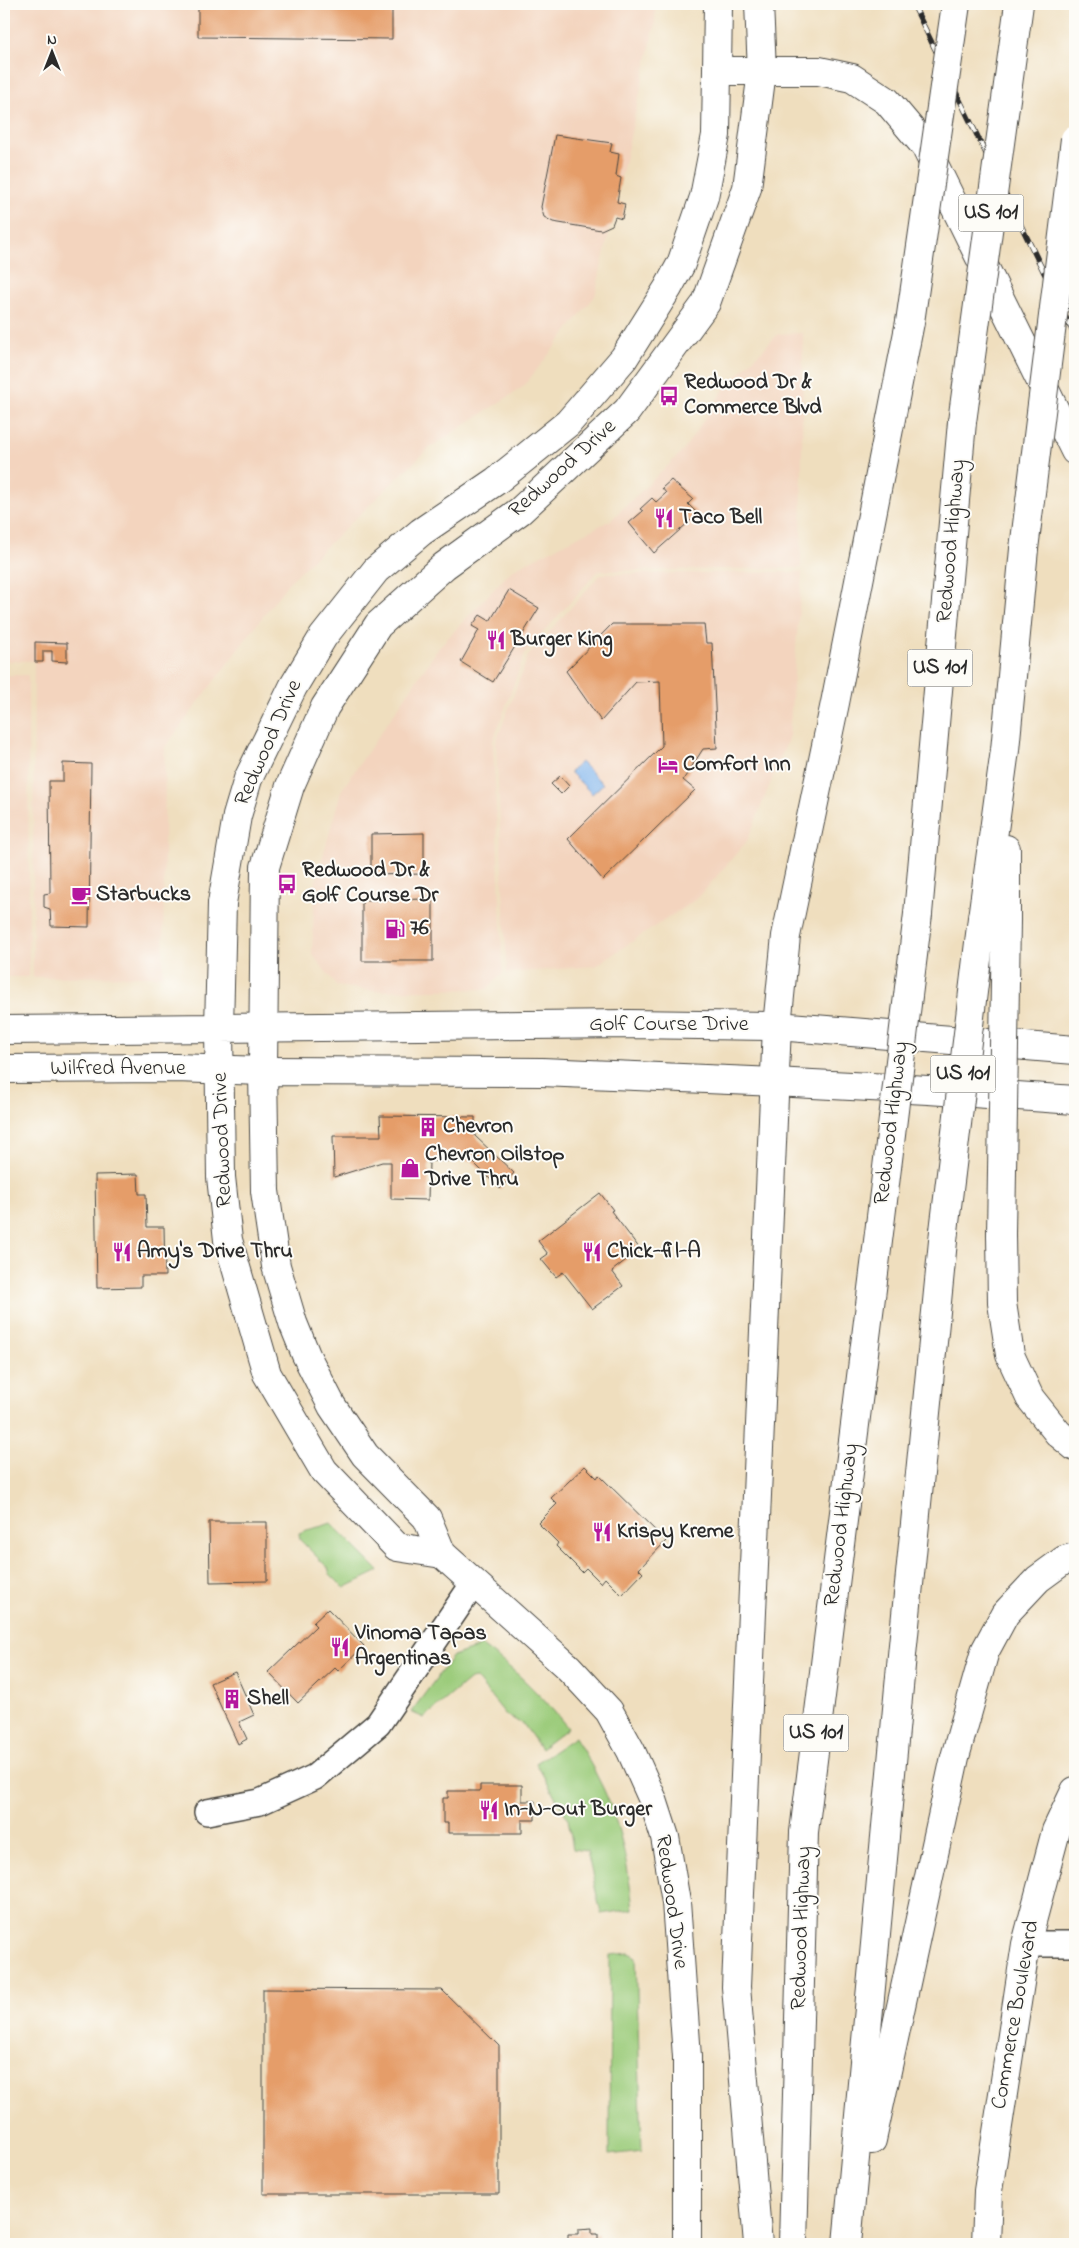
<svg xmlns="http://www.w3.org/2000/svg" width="1079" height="2248" font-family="'Indie Flower',sans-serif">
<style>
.built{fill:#f3d4be}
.green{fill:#9ccc7b;stroke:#647c53}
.water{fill:#7fb4ed;stroke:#55708c}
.building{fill:#e59d69}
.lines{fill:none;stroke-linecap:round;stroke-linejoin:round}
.minor-casing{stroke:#484641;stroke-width:28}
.tertiary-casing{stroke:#484641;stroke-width:30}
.primary-casing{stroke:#484641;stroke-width:30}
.motorway-casing{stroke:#484641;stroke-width:30}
.minor{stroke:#fff;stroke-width:25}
.tertiary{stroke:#fff;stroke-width:28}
.primary{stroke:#fff;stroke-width:28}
.motorway{stroke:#fff;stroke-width:28}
.rail-casing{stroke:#2b2b2b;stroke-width:5.5}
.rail{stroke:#fdfcf7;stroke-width:4;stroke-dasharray:11;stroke-linecap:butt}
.motorway-bridge-casing{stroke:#484641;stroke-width:30;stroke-linecap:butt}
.motorway-bridge{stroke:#fff;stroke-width:28}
.labels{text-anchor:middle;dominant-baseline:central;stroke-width:4;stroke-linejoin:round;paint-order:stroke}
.shield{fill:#fdfcf7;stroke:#6a6a68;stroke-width:1}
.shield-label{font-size:21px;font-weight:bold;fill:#2b2b2b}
.poi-label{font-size:22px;font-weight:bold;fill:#2b2b2b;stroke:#fdfcf7;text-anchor:start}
.street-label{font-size:22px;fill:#2b2b2b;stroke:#fdfcf7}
</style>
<rect width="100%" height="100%" fill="#fdfcf7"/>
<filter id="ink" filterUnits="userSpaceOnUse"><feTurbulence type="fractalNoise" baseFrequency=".02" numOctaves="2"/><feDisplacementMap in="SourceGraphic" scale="10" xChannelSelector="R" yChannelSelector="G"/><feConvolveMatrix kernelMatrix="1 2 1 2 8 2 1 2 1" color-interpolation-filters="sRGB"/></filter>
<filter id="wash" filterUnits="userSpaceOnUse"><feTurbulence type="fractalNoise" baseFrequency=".0096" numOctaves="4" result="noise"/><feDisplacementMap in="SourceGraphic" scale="20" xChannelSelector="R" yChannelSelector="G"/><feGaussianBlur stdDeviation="1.12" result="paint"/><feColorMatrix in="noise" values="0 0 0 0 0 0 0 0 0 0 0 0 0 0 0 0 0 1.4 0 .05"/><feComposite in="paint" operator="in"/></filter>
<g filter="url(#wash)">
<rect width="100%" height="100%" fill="#efdebe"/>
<g class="built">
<path d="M 4,4 L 655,4 L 655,24 L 595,296 L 523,387 L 428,449 L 288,583 L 165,747 L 163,976 L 33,977 L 34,661 L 4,661 Z"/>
<path d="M 803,333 L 801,568 L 598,571 L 525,653 L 493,741 L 503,973 L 487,989 L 374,991 L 337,986 L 312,954 L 315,885 L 341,791 L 440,646 L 512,570 L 611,520 L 683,451 L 725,388 L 778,334 Z"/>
<path d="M 802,572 L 789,737 L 747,841 L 698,898 L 595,966 L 507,973 L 496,742 L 528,656 L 601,574 Z"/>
<path d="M 4,675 L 28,675 L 29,977 L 4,977 Z"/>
</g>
<g class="green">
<path d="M 331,1523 L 379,1571 L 344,1588 L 330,1574 L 328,1568 L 300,1540 L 299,1533 C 309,1528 320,1528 331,1523 Z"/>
<path d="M 482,1646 C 517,1671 541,1695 568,1728 L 541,1749 L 524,1725 L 506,1715 L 476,1678 L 470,1679 L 424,1718 L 411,1712 L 453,1656 Z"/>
<path d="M 575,1737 C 583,1751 592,1765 599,1780 C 620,1820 628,1865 633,1909 L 601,1914 L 587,1851 L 573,1849 L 568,1819 L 536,1763 Z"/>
<path d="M 629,1953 L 636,1957 L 642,2151 L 609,2155 L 610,1955 Z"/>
</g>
<path class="water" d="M 581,762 L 603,784 L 592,794 L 570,772 Z"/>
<g id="blocks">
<g class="building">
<path d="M 198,4 L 392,4 L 392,39 L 198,37 Z"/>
<path d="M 555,135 L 612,143 L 610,152 L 619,154 L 616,176 L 621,178 L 617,202 L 625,204 L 622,219 L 615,217 L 612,225 L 601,230 L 553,222 L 544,217 L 541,207 Z"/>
<path d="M 671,480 L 693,499 L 688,504 L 698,514 L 654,553 L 629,523 L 643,511 L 640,509 L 652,498 L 656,502 L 666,493 L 662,488 Z"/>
<path d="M 509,590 L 539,608 L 493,682 L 461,662 L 479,630 L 472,626 L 480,615 L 490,621 Z"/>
<path d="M 612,624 L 704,624 L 706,643 L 712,643 L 717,748 L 703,749 L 683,780 L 695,790 L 603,880 L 568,839 L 662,746 L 660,681 L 636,682 L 601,721 L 566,671 Z"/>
<path d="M 35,642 L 67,643 L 67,662 L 52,661 L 52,651 L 43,651 L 43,662 L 35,662 Z"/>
<path d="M 63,763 L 91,764 L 89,927 L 51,926 L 50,909 L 44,907 L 44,894 L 50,893 L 49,781 L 63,781 Z"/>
<path d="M 560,776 L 569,786 L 561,794 L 551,784 Z"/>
<path d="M 424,833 L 424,874 L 371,875 L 371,834 Z"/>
<path d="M 433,899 L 433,961 L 362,961 L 362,900 Z"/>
<path d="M 380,1116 L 475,1117 L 475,1136 L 514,1173 L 500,1189 L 472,1161 L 429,1161 L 428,1200 L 391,1199 L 391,1162 L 382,1162 L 334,1177 L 333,1136 L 381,1136 Z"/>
<path d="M 138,1174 L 139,1194 L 146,1194 L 147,1227 L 164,1227 L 165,1276 L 141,1276 L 141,1287 L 97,1288 L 95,1175 Z"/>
<path d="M 600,1193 L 613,1210 L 611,1211 L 640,1249 L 612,1271 L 623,1286 L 592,1309 L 563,1272 L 556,1277 L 541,1259 L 548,1254 L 538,1241 Z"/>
<path d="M 585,1466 L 597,1478 L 599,1475 L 666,1541 L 639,1569 L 643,1573 L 622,1595 L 605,1578 L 601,1583 L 586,1568 L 582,1572 L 556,1546 L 558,1543 L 538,1523 L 557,1504 L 551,1498 Z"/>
<path d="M 209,1522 L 267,1522 L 267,1581 L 210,1582 Z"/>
<path d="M 328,1609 L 364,1646 L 338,1671 L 335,1668 L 298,1703 L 268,1672 L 316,1626 L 313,1623 Z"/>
<path d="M 235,1672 L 254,1715 L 239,1722 L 247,1739 L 238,1744 L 210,1683 Z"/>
<path d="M 480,1785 L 522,1785 L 522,1801 L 535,1801 L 535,1820 L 522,1820 L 522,1833 L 448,1833 L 448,1823 L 443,1823 L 443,1798 L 448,1798 L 448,1791 L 480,1791 Z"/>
<path d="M 263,1989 L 442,1990 L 499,2046 L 499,2194 L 263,2194 Z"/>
<path d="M 592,2228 L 592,2234 L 598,2234 L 598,2244 L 568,2244 L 568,2234 L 578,2234 L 578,2229 Z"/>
</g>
</g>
</g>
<g filter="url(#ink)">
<use href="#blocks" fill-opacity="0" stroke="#484641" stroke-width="1"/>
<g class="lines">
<defs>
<g id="minor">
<path d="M 207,1812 L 260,1802 L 315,1777 L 378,1724 L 474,1583"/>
<path d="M 1026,1944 L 1075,1944"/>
</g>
<g id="tertiary">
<path d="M 717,71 L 819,71 L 852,78 L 887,101 L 925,146 L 1075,451"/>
<path d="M 777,1026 L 1075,1050"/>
<path d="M 4,1030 L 219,1028 L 222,903 L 237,816 L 248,779 L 293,687 L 323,637 L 376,570 L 421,532 L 496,481 L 568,423 L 624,358 L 668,288 L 681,264 L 704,197 L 716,135 L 718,4"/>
<path d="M 4,1069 L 176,1068 L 263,1071 L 265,867 L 290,786 L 325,707 L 378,625 L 444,566 L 520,511 L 627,411 L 706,303 L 747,188 L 762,71 L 759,4"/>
<path d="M 774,1082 L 928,1090 L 1075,1100"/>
<path d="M 986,2244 L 988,2191 L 1026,1944 L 1056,1831 L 1075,1791"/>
</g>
<g id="primary">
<path d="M 442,1554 L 397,1547 L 324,1471 L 267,1374 L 228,1240 L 221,1177 L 219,1028 L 629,1024 L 777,1026"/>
<path d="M 687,2244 L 687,2057 L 676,1902 L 665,1837 L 653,1800 L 631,1751 L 609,1711 L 569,1668 L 442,1554 L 427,1518 L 365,1455 L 332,1406 L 306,1355 L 293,1323 L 276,1266 L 265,1191 L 263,1071 L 542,1072 L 774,1082"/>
</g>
<g id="motorway">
<path d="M 1006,849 L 1006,920"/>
<path d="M 918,914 L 962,422"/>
<path d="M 982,918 L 1005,750 L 1024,549"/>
<path d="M 1001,1234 L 1002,1303 L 1010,1355 L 1030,1398 L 1058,1433 L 1075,1447"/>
<path d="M 872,2140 L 955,1757 L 985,1651 L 1005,1614 L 1038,1579 L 1064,1560 L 1075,1557"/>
<path d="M 758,2244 L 736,1987 L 777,1026 L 786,936 L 835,703 L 910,322"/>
<path d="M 793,2244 L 804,1832 L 880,1225"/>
<path d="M 847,2244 L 902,1655 L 944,1231"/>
</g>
</defs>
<use href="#minor" class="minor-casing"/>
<use href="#tertiary" class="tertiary-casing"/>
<use href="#primary" class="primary-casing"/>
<use href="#motorway" class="motorway-casing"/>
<use href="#minor" class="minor"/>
<use href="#tertiary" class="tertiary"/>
<use href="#primary" class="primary"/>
<use href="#motorway" class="motorway"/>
<defs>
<path id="rail" d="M 913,4 L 1075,336"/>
</defs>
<use href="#rail" class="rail-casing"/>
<use href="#rail" class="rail"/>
<defs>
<g id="motorway-bridge">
<path d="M 910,322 L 956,4"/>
<path d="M 962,422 L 1019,4"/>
<path d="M 1024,549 L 1075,139"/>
<path d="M 880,1225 L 918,914"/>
<path d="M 944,1231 L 982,918"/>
<path d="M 1001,1234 L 1006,920"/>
</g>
</defs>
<use href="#motorway-bridge" class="motorway-bridge-casing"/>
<use href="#motorway-bridge" class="motorway-bridge"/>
</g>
</g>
<defs>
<symbol id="bus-bare" viewBox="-9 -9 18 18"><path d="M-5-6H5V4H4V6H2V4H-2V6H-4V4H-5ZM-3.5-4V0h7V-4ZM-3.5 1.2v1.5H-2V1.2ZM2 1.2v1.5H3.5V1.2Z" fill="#b5179e" stroke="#fdfcf7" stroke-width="2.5" paint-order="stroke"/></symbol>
<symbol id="restaurant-bare" viewBox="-9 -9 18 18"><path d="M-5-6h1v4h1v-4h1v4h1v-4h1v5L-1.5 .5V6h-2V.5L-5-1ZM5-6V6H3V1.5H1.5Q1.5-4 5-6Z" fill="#b5179e" stroke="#fdfcf7" stroke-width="2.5" paint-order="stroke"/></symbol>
<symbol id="hotel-bare" viewBox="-9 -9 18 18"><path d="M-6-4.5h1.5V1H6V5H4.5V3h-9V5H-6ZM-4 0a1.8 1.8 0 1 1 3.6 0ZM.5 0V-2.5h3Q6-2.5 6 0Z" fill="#b5179e" stroke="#fdfcf7" stroke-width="2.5" paint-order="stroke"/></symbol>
<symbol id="cafe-bare" viewBox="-9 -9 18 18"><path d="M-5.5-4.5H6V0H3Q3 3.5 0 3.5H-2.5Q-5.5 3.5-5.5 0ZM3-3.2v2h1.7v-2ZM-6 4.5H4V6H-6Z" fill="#b5179e" stroke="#fdfcf7" stroke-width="2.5" paint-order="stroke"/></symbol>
<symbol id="fuel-bare" viewBox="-9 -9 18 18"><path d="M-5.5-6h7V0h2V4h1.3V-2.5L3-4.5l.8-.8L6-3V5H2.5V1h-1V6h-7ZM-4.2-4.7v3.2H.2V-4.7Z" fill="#b5179e" stroke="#fdfcf7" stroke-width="2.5" paint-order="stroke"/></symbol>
<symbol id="building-bare" viewBox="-9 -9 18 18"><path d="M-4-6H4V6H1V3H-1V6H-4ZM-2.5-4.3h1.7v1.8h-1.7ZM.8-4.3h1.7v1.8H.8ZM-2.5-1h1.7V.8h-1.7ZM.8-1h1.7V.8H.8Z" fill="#b5179e" stroke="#fdfcf7" stroke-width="2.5" paint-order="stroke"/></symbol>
<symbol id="shop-bare" viewBox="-9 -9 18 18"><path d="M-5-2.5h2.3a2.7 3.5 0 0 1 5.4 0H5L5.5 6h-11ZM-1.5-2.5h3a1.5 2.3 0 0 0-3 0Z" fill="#b5179e" stroke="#fdfcf7" stroke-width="2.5" paint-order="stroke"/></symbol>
</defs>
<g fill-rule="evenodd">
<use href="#bus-bare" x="655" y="382" width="28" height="28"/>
<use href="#restaurant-bare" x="650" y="504" width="28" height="28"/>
<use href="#restaurant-bare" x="482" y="626" width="28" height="28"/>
<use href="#hotel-bare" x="654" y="751" width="28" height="28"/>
<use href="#bus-bare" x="273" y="870" width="28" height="28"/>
<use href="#cafe-bare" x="67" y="881" width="28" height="28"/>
<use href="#fuel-bare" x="381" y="915" width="28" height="28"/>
<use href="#building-bare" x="414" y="1113" width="28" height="28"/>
<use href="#shop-bare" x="396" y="1154" width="28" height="28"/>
<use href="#restaurant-bare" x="108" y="1238" width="28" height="28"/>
<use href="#restaurant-bare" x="578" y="1238" width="28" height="28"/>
<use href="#restaurant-bare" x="588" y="1518" width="28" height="28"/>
<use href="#restaurant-bare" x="326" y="1633" width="28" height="28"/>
<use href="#building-bare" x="218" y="1685" width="28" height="28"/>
<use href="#restaurant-bare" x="475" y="1796" width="28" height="28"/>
</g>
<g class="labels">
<g class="shield">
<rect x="958.5" y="194.5" width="65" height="37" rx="4"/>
<rect x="907.5" y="649.5" width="65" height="37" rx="4"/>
<rect x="930.5" y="1055.5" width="65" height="37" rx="4"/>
<rect x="783.5" y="1714.5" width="65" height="37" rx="4"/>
</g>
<g class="shield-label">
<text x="991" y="213">US 101</text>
<text x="940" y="668">US 101</text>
<text x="963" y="1074">US 101</text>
<text x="816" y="1733">US 101</text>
</g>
<g class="poi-label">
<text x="684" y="383">Redwood Dr &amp;<tspan x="684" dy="25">Commerce Blvd</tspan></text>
<text x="679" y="518">Taco Bell</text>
<text x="511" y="640">Burger King</text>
<text x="683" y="765">Comfort Inn</text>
<text x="302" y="871">Redwood Dr &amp;<tspan x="302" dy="25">Golf Course Dr</tspan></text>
<text x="96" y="895">Starbucks</text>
<text x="410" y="929">76</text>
<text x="443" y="1127">Chevron</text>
<text x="425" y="1155">Chevron Oilstop<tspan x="425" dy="25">Drive Thru</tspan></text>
<text x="137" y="1252">Amy's Drive Thru</text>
<text x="607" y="1252">Chick-fil-A</text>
<text x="617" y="1532">Krispy Kreme</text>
<text x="355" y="1634">Vinoma Tapas<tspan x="355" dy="25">Argentinas</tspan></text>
<text x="247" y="1699">Shell</text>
<text x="504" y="1810">In-N-Out Burger</text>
</g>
<g class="street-label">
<text transform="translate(563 469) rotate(-42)">Redwood Drive</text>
<text transform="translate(952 541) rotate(-85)">Redwood Highway</text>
<text transform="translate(269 743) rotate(-66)">Redwood Drive</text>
<text x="669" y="1025">Golf Course Drive</text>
<text x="118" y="1069">Wilfred Avenue</text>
<text transform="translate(892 1123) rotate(-83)">Redwood Highway</text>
<text transform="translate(223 1140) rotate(-92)">Redwood Drive</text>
<text transform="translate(842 1525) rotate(-83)">Redwood Highway</text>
<text transform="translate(671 1902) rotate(82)">Redwood Drive</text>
<text transform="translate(802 1928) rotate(-88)">Redwood Highway</text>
<text transform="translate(1016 2015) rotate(-80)">Commerce Boulevard</text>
</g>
</g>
<rect width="1079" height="2248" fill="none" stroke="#fdfcf7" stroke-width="20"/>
<g transform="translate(52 52)" stroke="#fdfcf7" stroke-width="4" paint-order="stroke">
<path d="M0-4L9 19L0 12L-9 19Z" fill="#2b2b2b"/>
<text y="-8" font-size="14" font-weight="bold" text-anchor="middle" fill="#2b2b2b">N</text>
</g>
</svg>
